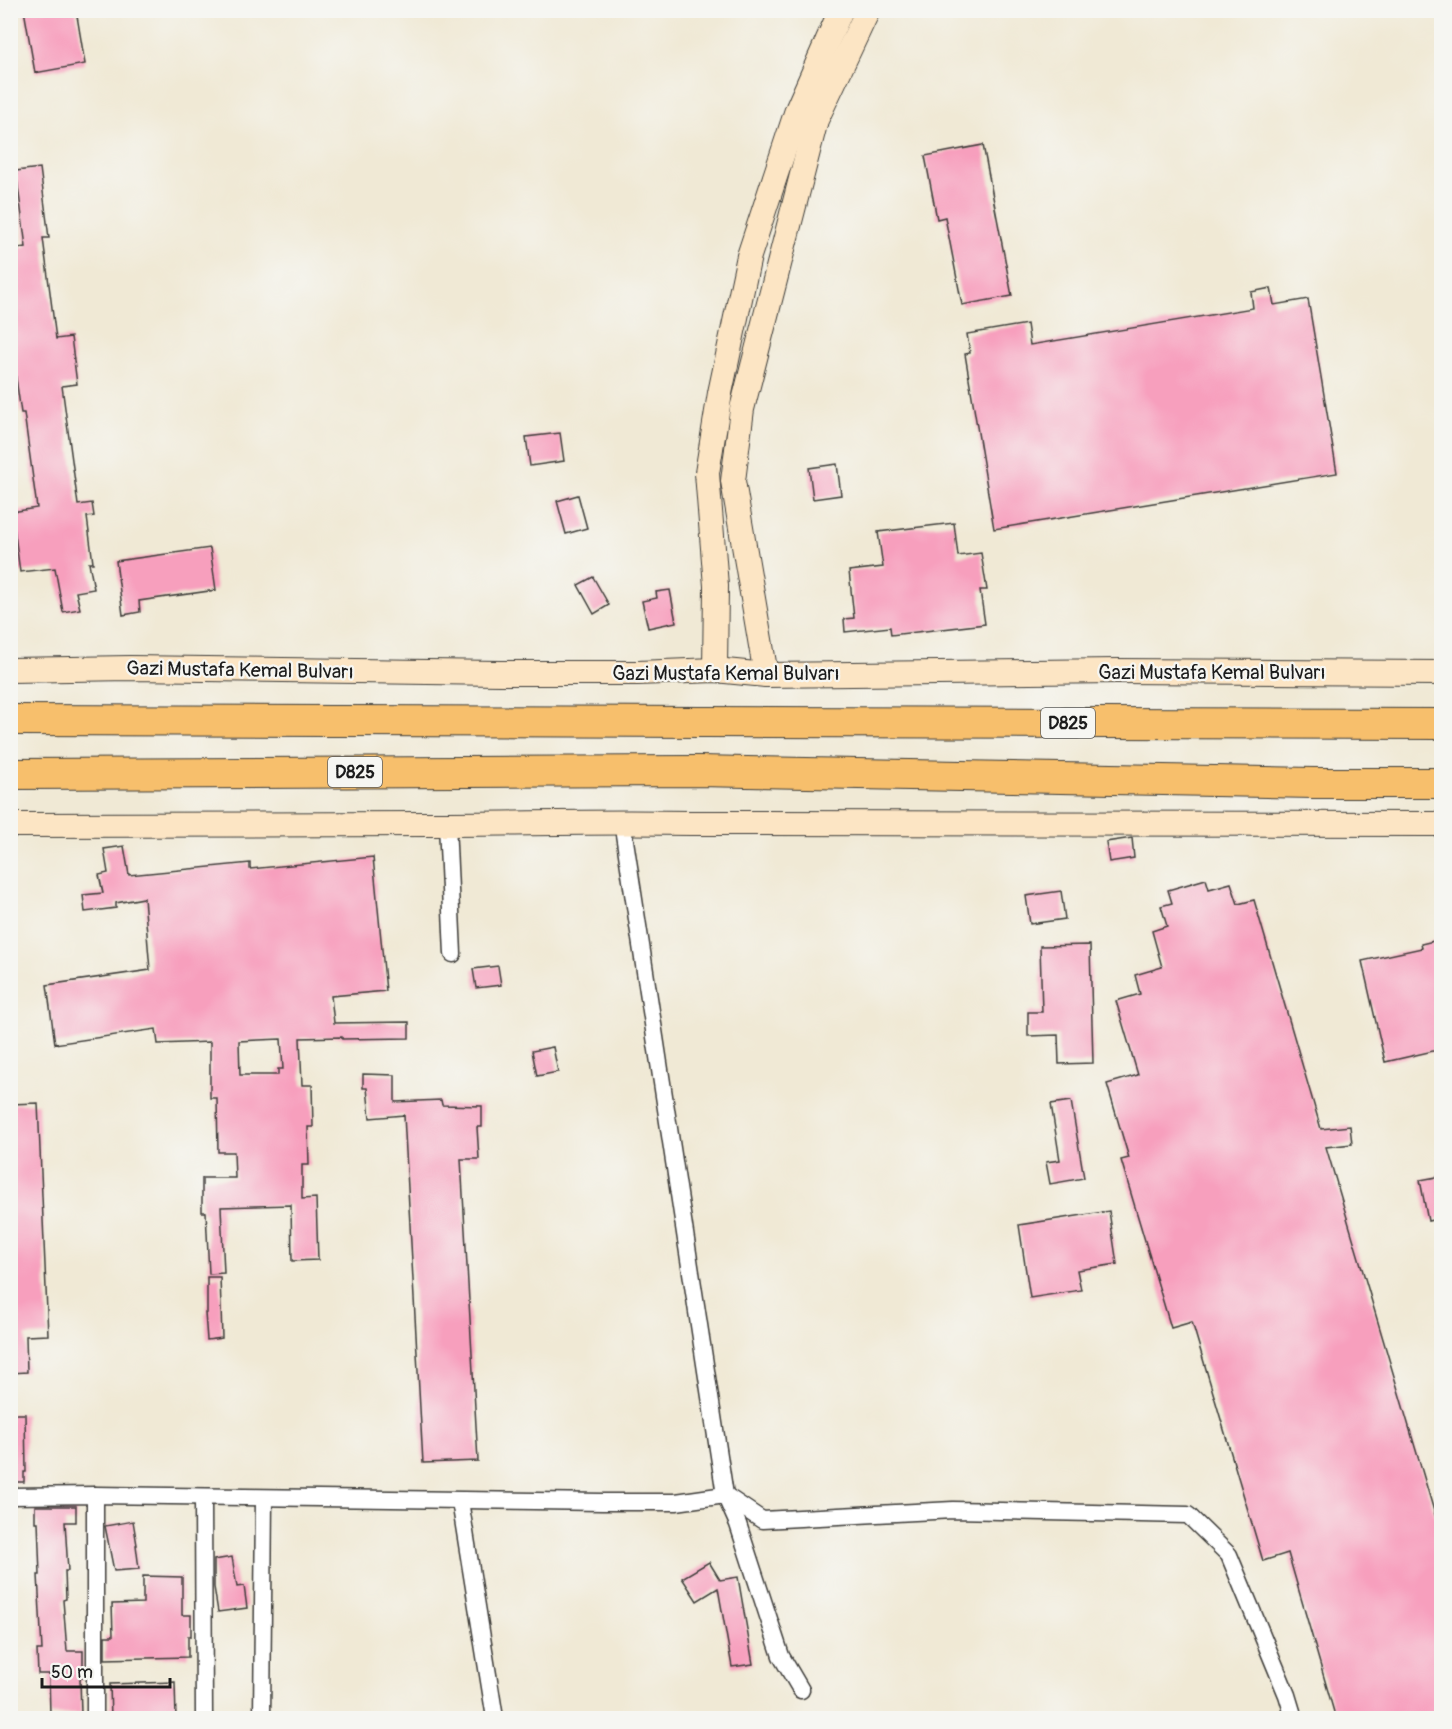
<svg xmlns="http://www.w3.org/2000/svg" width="1452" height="1729" font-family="Pangolin,sans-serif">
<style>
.building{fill:#f79fbd;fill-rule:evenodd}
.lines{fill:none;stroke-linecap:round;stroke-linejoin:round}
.street-casing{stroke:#3c3b38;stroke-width:19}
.secondary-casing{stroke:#3c3b38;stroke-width:26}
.highway-casing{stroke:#3c3b38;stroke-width:32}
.street{stroke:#fff;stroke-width:16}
.secondary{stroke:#fce5c4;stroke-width:24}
.highway{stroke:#f7bf6c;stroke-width:30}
.labels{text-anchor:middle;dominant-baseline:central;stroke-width:4.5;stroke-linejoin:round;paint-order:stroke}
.shield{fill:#f6f6f2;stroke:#5d5d5c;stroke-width:1.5}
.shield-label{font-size:18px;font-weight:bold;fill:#1c1c1c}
.street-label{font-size:20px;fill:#1c1c1c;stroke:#f6f6f2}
</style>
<rect width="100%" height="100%" fill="#f6f6f2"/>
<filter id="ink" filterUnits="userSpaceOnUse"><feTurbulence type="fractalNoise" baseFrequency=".0167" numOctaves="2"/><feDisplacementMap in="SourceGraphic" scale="12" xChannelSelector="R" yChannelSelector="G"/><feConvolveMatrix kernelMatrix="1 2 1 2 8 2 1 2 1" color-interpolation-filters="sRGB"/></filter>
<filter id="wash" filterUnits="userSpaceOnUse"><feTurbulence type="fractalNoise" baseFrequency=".008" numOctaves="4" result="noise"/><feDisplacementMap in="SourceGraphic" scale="24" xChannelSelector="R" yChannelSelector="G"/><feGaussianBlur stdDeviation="1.35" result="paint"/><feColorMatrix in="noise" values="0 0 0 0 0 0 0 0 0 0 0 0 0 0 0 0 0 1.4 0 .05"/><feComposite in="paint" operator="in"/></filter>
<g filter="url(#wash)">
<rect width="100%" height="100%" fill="#f0e9d5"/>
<g id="blocks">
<g class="building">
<path d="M 24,10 L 76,10 L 85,64 L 35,73 Z"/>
<path d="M 983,145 L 1012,296 L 962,305 L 945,217 L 937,219 L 925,156 Z"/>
<path d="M 40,168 L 49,238 L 43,238 L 56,339 L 71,337 L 77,384 L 62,386 L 78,505 L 92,503 L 94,516 L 87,517 L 93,563 L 89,563 L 94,589 L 76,592 L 80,609 L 63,612 L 55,568 L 20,572 L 12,512 L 37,508 L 24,413 L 21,413 L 10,336 L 10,249 L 26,247 L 16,171 Z"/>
<path d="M 1271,288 L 1274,305 L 1308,299 L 1337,473 L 994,529 L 965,354 L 970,353 L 967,334 L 1027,324 L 1030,345 L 1253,308 L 1251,292 Z"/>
<path d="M 560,433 L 564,461 L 530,466 L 526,437 Z"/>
<path d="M 837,464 L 841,495 L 813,499 L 809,468 Z"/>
<path d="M 578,495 L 587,528 L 566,534 L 557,501 Z"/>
<path d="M 954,523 L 958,556 L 981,553 L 987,590 L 980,590 L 985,624 L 891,635 L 890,627 L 845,632 L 844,619 L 854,618 L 849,571 L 883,567 L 878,532 Z"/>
<path d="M 210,548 L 216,590 L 139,601 L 140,612 L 123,615 L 116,561 Z"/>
<path d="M 593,577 L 609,605 L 594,614 L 578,585 Z"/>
<path d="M 670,590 L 676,622 L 648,628 L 642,601 L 657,598 L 656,592 Z"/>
<path d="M 1132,838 L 1134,858 L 1109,862 L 1106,842 Z"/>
<path d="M 124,846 L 129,875 L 250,863 L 250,869 L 373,857 L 386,991 L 331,996 L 334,1023 L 409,1022 L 409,1038 L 342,1039 L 342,1037 L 300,1038 L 302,1085 L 312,1085 L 313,1127 L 308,1127 L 309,1165 L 302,1165 L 302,1199 L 316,1198 L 318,1260 L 292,1261 L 291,1205 L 221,1207 L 224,1273 L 209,1274 L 206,1212 L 202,1212 L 202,1178 L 235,1178 L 234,1152 L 218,1152 L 217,1098 L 210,1098 L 210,1042 L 158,1044 L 156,1029 L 55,1044 L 47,985 L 150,970 L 144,898 L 116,903 L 116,908 L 85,912 L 83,895 L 103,893 L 99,875 L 108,873 L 104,849 ZM 281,1039 L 283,1069 L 278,1069 L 278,1075 L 240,1075 L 239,1041 Z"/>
<path d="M 1206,879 L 1209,889 L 1231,883 L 1238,904 L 1254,900 L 1321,1129 L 1350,1126 L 1352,1144 L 1326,1147 L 1442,1538 L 1442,1719 L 1336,1719 L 1288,1553 L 1263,1561 L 1192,1322 L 1171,1328 L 1121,1160 L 1129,1158 L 1107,1084 L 1138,1075 L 1116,1001 L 1140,994 L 1135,975 L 1162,967 L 1152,931 L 1167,926 L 1161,906 L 1172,903 L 1168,890 Z"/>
<path d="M 1061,891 L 1065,919 L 1030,924 L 1026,896 Z"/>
<path d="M 1442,939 L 1442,1049 L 1385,1062 L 1362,961 L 1422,948 L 1421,944 Z"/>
<path d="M 1090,945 L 1093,1063 L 1059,1064 L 1058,1035 L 1028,1036 L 1028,1012 L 1042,1012 L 1040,946 Z"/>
<path d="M 498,966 L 501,985 L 476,988 L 473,969 Z"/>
<path d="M 553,1047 L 558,1072 L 537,1076 L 532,1051 Z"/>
<path d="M 363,1074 L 395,1075 L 395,1102 L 441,1100 L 442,1105 L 482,1106 L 482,1127 L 477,1127 L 479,1159 L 461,1159 L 478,1461 L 423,1463 L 404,1115 L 370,1118 L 367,1088 L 363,1088 Z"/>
<path d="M 1071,1101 L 1084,1178 L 1050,1184 L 1046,1162 L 1060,1160 L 1051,1104 Z"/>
<path d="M 38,1103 L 48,1335 L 26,1336 L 27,1372 L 10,1373 L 10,1104 Z"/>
<path d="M 1442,1176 L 1442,1218 L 1428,1221 L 1420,1180 Z"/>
<path d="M 1109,1211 L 1117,1264 L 1077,1270 L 1081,1290 L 1030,1298 L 1019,1225 Z"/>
<path d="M 207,1277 L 220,1277 L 222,1338 L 207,1340 L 205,1313 L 207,1313 Z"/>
<path d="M 10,1414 L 25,1414 L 26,1472 L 24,1472 L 24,1482 L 10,1482 Z"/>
<path d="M 35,1506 L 76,1506 L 76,1522 L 65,1522 L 68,1571 L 65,1571 L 66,1599 L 63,1600 L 67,1651 L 83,1651 L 83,1678 L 80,1678 L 81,1714 L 50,1715 L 49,1674 L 38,1674 L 37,1650 L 42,1650 L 38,1575 L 40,1575 L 38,1522 L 35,1522 Z"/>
<path d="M 133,1521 L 137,1545 L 136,1545 L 139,1569 L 114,1571 L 105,1526 Z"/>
<path d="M 232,1557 L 237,1587 L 244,1586 L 247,1608 L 218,1612 L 214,1587 L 214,1560 Z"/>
<path d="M 709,1562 L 720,1580 L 738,1577 L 753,1664 L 732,1667 L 718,1588 L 697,1601 L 682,1578 Z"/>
<path d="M 143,1576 L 182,1577 L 182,1615 L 191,1615 L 191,1636 L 188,1636 L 188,1657 L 105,1659 L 105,1636 L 113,1636 L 112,1604 L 143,1603 Z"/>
<path d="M 175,1682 L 176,1719 L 111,1719 L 110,1684 Z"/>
</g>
</g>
</g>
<g filter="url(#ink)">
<use href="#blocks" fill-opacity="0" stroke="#3c3b38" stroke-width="1.5"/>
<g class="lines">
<defs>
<g id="street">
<path d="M 622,821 L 725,1495 L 738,1524 L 781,1656 L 801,1690"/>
<path d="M 447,824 L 453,954"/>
<path d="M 10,1496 L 95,1495 L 602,1502 L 676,1502 L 725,1495 L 762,1520 L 953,1510 L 1188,1515 L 1229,1555 L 1287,1695 L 1294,1718"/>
<path d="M 203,1497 L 204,1718"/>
<path d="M 460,1501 L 495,1718"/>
<path d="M 95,1718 L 95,1495"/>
<path d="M 262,1718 L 264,1498"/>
</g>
<g id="secondary">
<path d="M 10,670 L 130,668 L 500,673 L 637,673 L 715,670 L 766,675 L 1117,671 L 1442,673"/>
<path d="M 715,670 L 716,586 L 707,473 L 720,393 L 749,256 L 797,110 L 841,10"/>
<path d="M 766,675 L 733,481 L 742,409 L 816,120 L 868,10"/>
<path d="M 10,825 C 151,825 292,825 433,824 C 519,824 606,821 692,823 L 1442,824"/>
</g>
<g id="highway">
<path d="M 10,720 L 1442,724"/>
<path d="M 10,774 L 699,771 L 1314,783 L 1442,783"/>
</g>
</defs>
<use href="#street" class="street-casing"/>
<use href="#secondary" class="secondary-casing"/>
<use href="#highway" class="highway-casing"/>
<use href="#street" class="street"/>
<use href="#secondary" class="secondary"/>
<use href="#highway" class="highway"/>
</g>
</g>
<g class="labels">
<g class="shield">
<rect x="1041" y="708" width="54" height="30" rx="4.5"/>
<rect x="328" y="757" width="54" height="30" rx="4.5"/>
</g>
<g class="shield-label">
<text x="1068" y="723">D825</text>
<text x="355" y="772">D825</text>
</g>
<g class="street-label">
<text transform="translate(240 670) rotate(1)">Gazi Mustafa Kemal Bulvarı</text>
<text x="1212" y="672">Gazi Mustafa Kemal Bulvarı</text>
<text x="726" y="673">Gazi Mustafa Kemal Bulvarı</text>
</g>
</g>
<rect width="1452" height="1729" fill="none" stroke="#f6f6f2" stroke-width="36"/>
<path d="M42 1678v9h128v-9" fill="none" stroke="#1c1c1c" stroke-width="3"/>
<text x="51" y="1678" font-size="18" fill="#1c1c1c" stroke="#f6f6f2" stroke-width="4.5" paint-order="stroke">50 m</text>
</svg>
